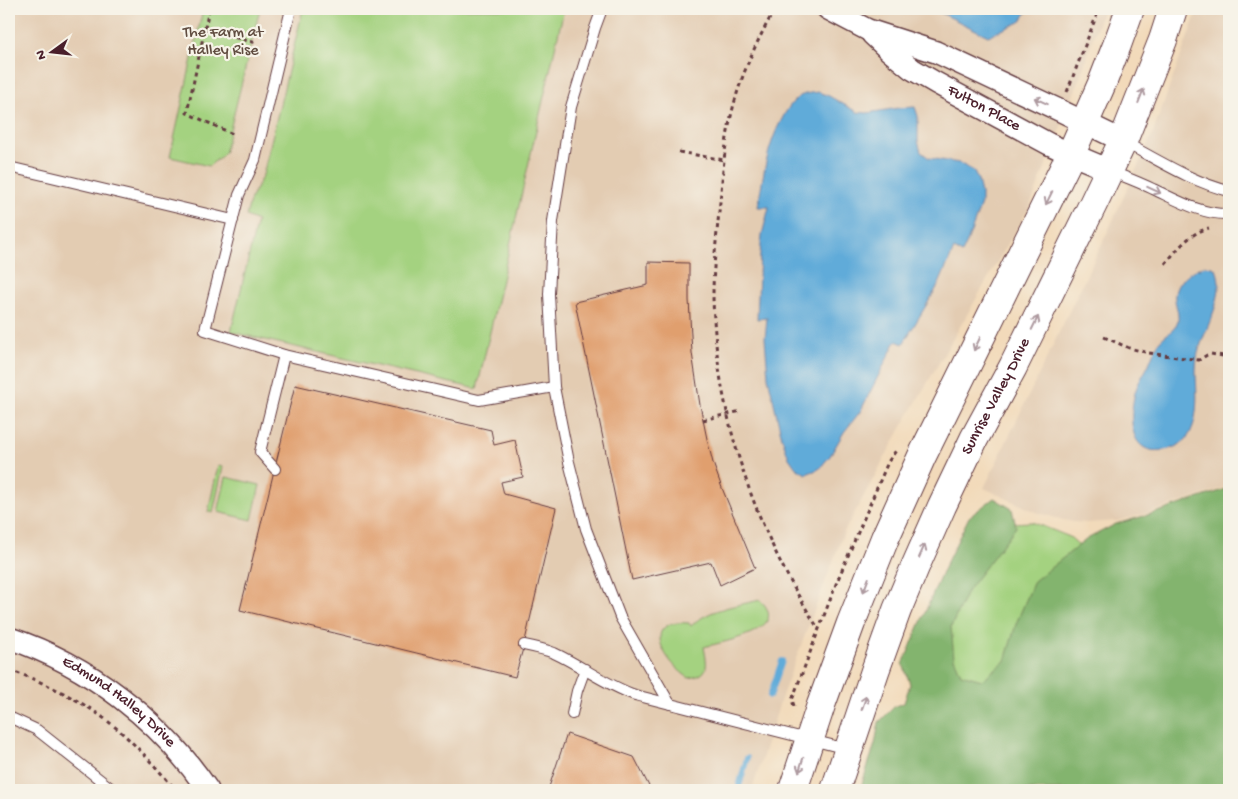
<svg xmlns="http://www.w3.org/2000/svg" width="1238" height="799" font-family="'Gochi Hand',sans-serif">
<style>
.built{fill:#e3ccb2}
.green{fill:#a4d280;stroke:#777856}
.forest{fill:#83b46e;stroke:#666a4c}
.water{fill:#60abd9;stroke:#556582}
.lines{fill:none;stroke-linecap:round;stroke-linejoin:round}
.stream{stroke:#60abd9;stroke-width:6}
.building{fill:#e09f6e}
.lane-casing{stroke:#633b40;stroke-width:12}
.street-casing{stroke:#633b40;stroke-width:24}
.secondary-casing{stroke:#633b40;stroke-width:30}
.path{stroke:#633b40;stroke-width:3;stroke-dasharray:4 4;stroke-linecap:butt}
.lane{stroke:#fff;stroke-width:10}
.street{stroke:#fff;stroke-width:21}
.secondary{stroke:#fff;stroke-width:28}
.oneway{stroke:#ae9aa0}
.labels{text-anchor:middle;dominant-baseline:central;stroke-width:4.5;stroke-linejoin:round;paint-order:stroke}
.park-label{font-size:16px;fill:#604c40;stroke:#f7f3e8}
.street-label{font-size:16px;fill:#4a1f2b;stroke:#f7f3e8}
</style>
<rect width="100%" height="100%" fill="#f7f3e8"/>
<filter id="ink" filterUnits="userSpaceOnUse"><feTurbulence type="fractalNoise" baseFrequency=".02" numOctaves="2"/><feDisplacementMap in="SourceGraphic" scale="10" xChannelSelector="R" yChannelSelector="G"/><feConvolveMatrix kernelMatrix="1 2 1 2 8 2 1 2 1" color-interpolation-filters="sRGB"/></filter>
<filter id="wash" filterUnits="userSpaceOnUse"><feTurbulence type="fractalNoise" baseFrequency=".0096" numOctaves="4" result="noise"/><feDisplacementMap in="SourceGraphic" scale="20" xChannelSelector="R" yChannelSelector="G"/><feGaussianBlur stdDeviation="1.12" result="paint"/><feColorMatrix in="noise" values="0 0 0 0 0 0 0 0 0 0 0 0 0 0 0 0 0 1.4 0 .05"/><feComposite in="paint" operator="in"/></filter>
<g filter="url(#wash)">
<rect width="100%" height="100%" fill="#f2daba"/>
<g class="built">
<path d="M 9,9 L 1103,9 L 1078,83 L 1030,206 L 900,430 L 844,532 L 783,693 L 752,790 L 9,790 Z"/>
<path d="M 1198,9 L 1229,9 L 1229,486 L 1152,512 L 1117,521 L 1087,523 L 1074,522 L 1063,520 L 1036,512 L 984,488 L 1108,231 L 1152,135 Z"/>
</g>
<g class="green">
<path d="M 203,9 L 260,9 L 224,154 L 209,166 L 170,157 Z"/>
<path d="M 303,9 L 564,9 L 477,389 L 231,332 L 257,221 L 246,216 L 251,198 L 263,175 Z"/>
<path d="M 218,466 L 223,467 L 213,513 L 208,512 Z"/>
<path d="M 226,477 L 260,485 L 252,520 L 218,512 Z"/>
<path d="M 1032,522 L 1070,537 L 1083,549 L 1029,647 L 974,690 L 928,648 L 1010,523 Z"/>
<path d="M 760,600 C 793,631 721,642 704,647 C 707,664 711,675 689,678 C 665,663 638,619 689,623 L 691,626 C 710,608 736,606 760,600 Z"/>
</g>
<path class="forest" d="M 1229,488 L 1229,790 L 860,790 L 875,744 L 879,722 L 895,706 L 904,703 L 910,684 L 903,664 L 944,568 L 969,517 L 994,498 L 1012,509 L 1016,527 L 968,590 L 951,627 L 954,658 L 961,674 L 982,680 L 1005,661 L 1016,624 L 1034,581 L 1087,539 L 1116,524 L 1158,512 Z"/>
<g class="water">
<path d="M 933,9 L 1029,9 L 1020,22 L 988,36 Z"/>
<path d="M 818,92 L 829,96 L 857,112 L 867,113 L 899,108 L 915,107 L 918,116 L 918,141 L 921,152 L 929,158 L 959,163 L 974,171 L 978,180 L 981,193 L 981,204 L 968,240 L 962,253 L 954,249 L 939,284 L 903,344 L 896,341 L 860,412 L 844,432 L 830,456 L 819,469 L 806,474 L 796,468 L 789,458 L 782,438 L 768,377 L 765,338 L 767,318 L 757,319 L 760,254 L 762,235 L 769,207 L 758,207 C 763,176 767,145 783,117 C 787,110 792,101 800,96 C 806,93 812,93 818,92 Z"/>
<path d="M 1205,266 L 1212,267 L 1216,269 C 1227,296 1205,327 1198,353 C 1196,360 1196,368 1196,375 C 1197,394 1199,422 1187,438 C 1183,444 1172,449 1164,450 C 1130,456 1129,421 1134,397 C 1136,385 1143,376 1148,366 C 1152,358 1154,349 1159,342 C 1165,334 1174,332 1177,323 C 1180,316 1176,307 1175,300 C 1173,283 1189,271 1205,266 Z"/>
</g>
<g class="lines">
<g class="stream">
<path d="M 770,696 L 782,661"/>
<path d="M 738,790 L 747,758"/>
</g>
</g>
<g id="blocks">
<g class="building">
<path d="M 648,262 L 689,263 L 689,300 L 692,353 L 700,405 L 707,439 L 713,463 L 722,488 L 755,568 L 720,585 L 711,562 L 632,580 L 575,302 L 648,285 Z"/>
<path d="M 295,385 L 491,430 L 494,445 L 515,440 L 523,477 L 501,482 L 504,494 L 556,508 L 524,645 L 515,677 L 240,610 Z"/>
<path d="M 567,734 L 634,757 L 651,790 L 548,790 Z"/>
</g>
</g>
</g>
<g filter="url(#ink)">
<use href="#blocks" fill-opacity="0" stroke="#633b40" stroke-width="1"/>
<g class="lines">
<defs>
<g id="lane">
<path d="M 291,9 L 255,160 L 239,195 L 205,330 L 284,355 L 479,400 L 554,387 L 569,462 L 586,529 L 620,617 L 670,704"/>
<path d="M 1124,142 C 1158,160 1192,182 1229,191"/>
<path d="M 9,167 L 233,220"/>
<path d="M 1110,171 C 1125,177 1139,182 1153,189 C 1177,200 1202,215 1229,214"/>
<path d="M 554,387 L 549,294 L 553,221 L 571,107 L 595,28 L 602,9"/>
<path d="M 275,469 L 260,452 L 284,355"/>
<path d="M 524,645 C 534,647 544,649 554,653 C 582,666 606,685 635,695 L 847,749"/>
<path d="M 572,714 L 577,691 L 585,669"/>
<path d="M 9,717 L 37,730 L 113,790"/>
</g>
<g id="street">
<path d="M 828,9 L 868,30 L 936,52 L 1061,111 L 1123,141"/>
<path id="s1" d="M 872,34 L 890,51 L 912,69 L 936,83 L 1049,144 L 1071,154 L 1109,170"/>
<path id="s2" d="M 9,638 C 90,665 160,720 208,790"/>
</g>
<g id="secondary">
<path d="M 793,790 L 821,705 L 851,623 L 885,538 L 922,456 L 1071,154 L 1103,81 L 1117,45 L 1130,9"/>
<path id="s3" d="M 835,790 L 875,671 L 897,610 L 915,567 L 942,506 L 974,439 L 1013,367 L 1094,202 L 1123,141 L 1163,40 L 1173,9"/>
</g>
</defs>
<use href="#lane" class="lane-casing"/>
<use href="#street" class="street-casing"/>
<use href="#secondary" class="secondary-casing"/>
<g class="path">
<path d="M 209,9 L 187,113 L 235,135"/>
<path d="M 770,18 C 754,47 741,76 733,108 C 725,139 723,171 720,202 C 717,233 713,265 713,297 C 716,416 754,528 818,628"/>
<path d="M 204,30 L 257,43"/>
<path d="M 1067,92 L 1099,9"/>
<path d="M 679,152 L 724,160"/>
<path d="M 1165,264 C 1177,250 1189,233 1209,228"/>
<path d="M 1104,337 L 1129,348 L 1149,353 L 1199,360 L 1207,355 L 1211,354 L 1229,357"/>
<path d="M 703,420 L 741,411"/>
<path d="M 9,670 C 38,680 67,693 92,710 C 125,731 151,762 176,790"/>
<path d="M 794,706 L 792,700 L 836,584 L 888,462 L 897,449"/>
</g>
<use href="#lane" class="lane"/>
<use href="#street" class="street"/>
<use href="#secondary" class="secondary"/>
</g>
<defs><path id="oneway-shaft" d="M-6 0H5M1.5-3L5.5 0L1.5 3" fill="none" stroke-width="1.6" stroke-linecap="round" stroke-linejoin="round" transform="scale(1.25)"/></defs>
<g class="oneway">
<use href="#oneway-shaft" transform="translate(1141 96) rotate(-69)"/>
<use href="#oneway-shaft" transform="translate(1041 101) rotate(-155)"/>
<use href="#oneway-shaft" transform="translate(1154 190) rotate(25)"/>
<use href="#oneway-shaft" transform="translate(1049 198) rotate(116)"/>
<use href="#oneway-shaft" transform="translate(1035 323) rotate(-64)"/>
<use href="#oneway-shaft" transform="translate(977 344) rotate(116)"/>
<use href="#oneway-shaft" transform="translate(922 551) rotate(-66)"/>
<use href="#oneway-shaft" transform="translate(866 585) rotate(111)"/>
<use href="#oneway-shaft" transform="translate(864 703) rotate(-71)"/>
<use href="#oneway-shaft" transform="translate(801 765) rotate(108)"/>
</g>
</g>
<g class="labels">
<g class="park-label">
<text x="223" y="33">The Farm at<tspan x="223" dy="18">Halley Rise</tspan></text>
</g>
<g class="street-label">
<text stroke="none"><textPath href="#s1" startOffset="135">Fulton Place</textPath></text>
<text stroke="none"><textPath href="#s3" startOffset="426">Sunrise Valley Drive</textPath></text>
<text stroke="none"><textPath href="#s2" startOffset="128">Edmund Halley Drive</textPath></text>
</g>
</g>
<rect width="1238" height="799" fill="none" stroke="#f7f3e8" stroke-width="30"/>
<g transform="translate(52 52) rotate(255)" stroke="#f7f3e8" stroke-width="4" paint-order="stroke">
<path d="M0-4L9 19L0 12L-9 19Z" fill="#4a1f2b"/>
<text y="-8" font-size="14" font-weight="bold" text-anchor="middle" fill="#4a1f2b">N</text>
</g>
</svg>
